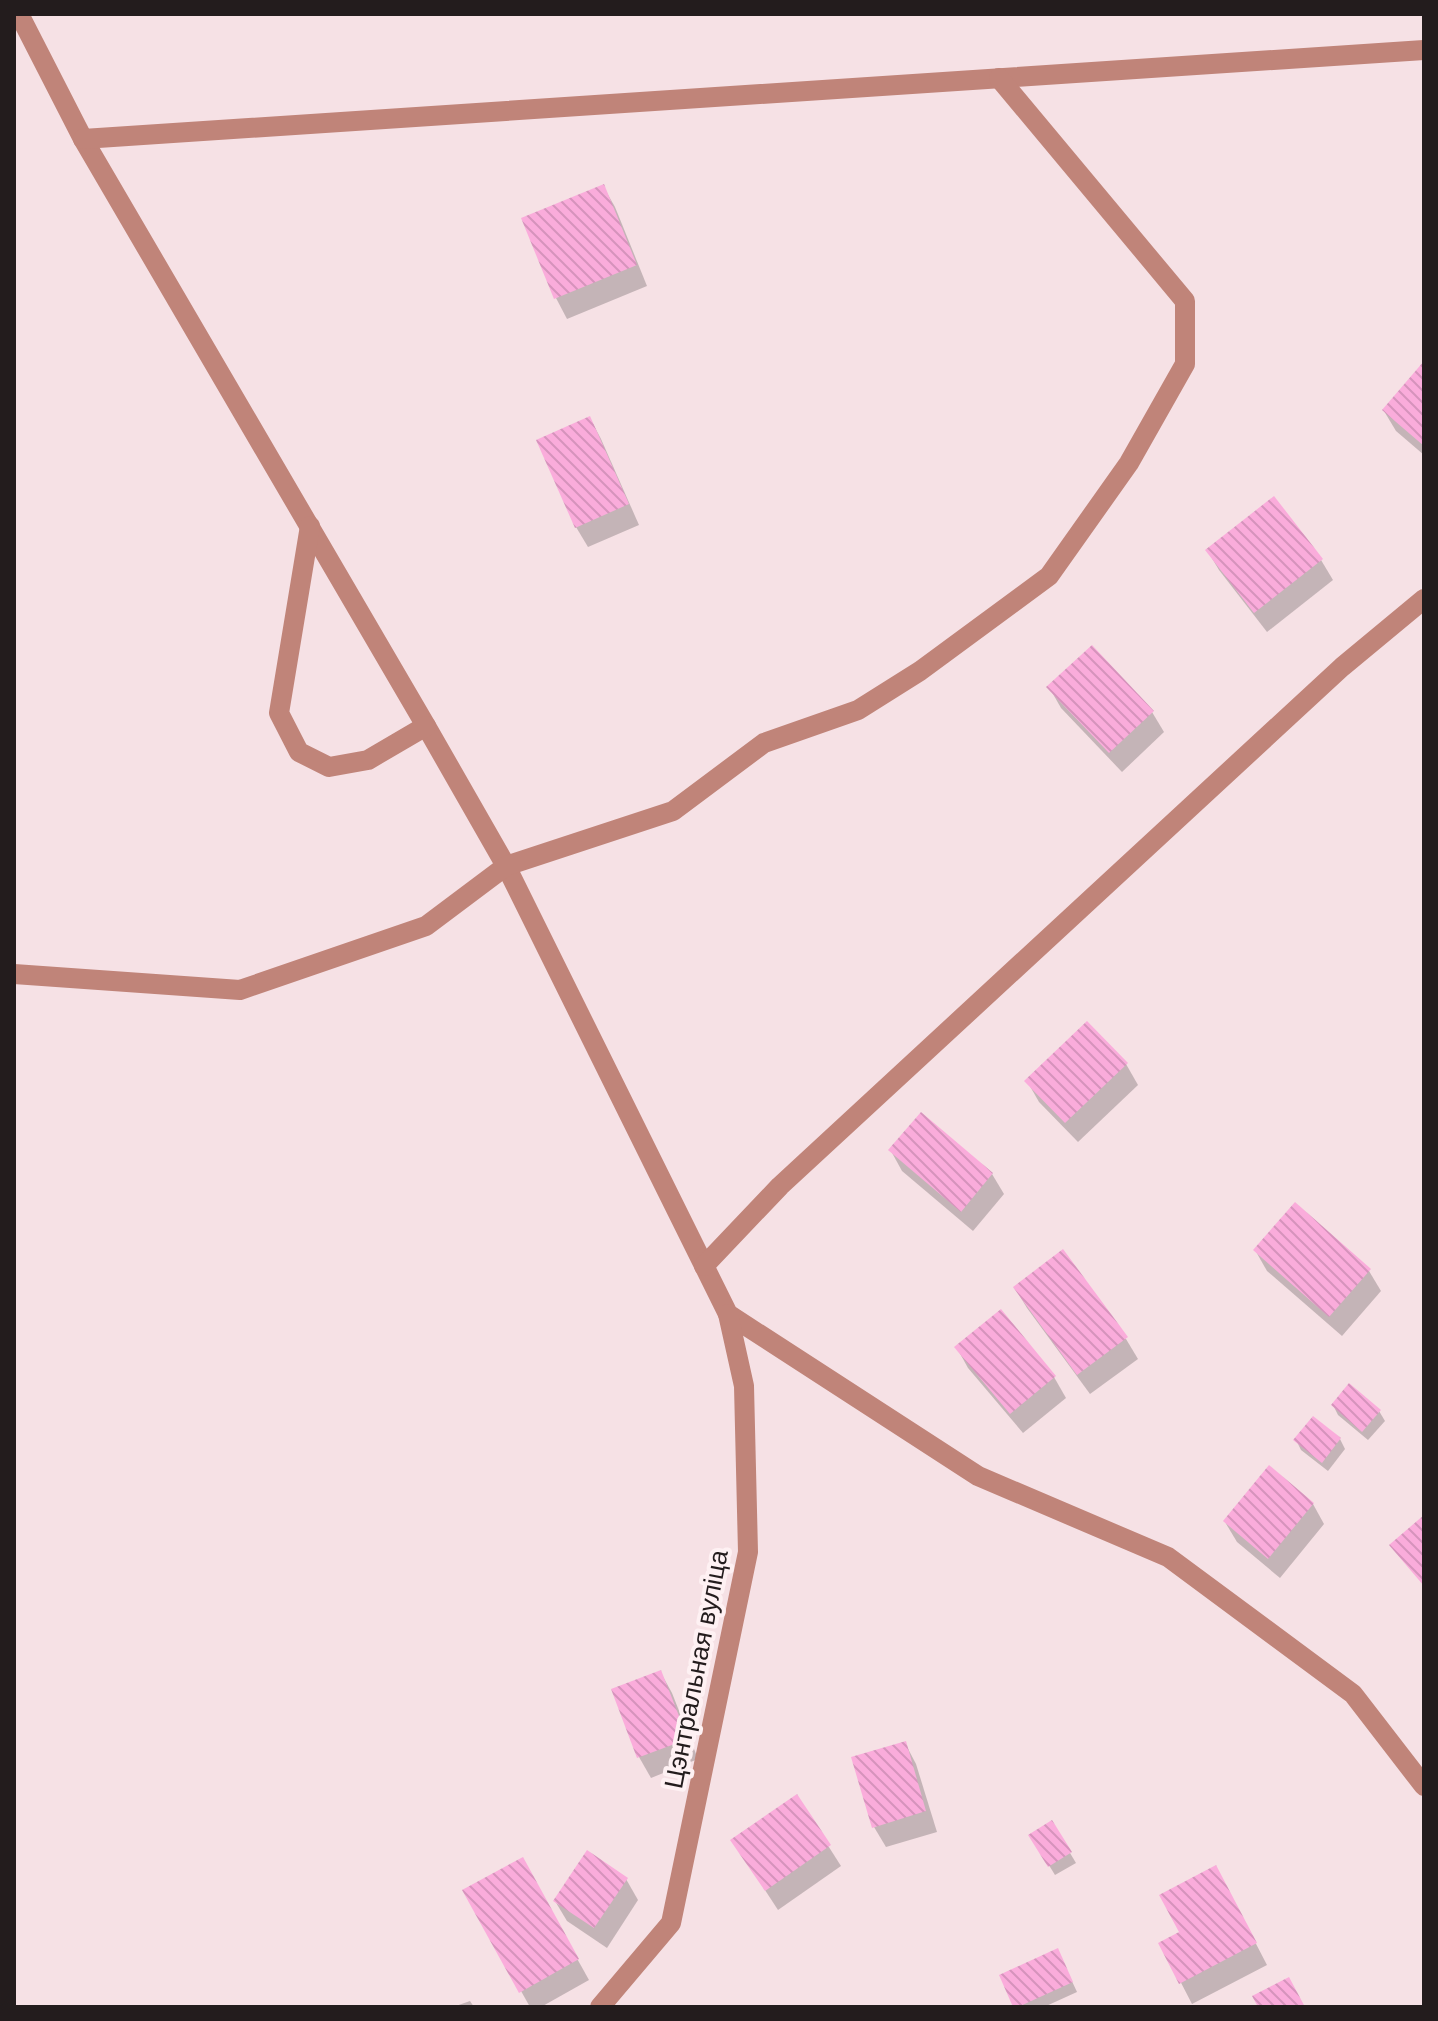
<svg xmlns="http://www.w3.org/2000/svg" width="1438" height="2021" font-family="Arial,sans-serif">
<style>
.shadow{fill:#0003}
.building{fill:url(#building-back-hatch)}
.lines{fill:none;stroke-linecap:round;stroke-linejoin:round}
.minor{stroke:#c08479;stroke-width:20}
.labels{text-anchor:middle;dominant-baseline:central;stroke-width:8;stroke-linejoin:round;paint-order:stroke}
.street-label{font-size:26px;fill:#231c1d;stroke:#fef1f3}
</style>
<defs>
<pattern id="building-back-hatch" width="6" height="6" patternUnits="userSpaceOnUse" patternTransform="scale(2)"><rect width="6" height="6" fill="#faacdb"/><path d="M-1 5l2 2M0 0l6 6M5-1l2 2" fill="none" stroke="#d693bc"/></pattern>
</defs>
<rect width="100%" height="100%" fill="#f6e1e5"/>
<g class="shadow">
<path d="M 603,186 L 615,207 L 647,286 L 567,319 L 556,298 L 524,219 Z"/>
<path d="M 1424,365 L 1424,455 L 1396,431 L 1384,411 Z"/>
<path d="M 590,418 L 601,439 L 639,525 L 588,547 L 576,527 Z"/>
<path d="M 1207,550 L 1321,560 L 1333,580 L 1267,632 L 1219,570 Z"/>
<path d="M 1049,687 L 1152,712 L 1164,732 L 1122,772 L 1061,708 Z"/>
<path d="M 1126,1064 L 1138,1085 L 1078,1142 L 1039,1102 L 1027,1081 Z"/>
<path d="M 891,1151 L 992,1174 L 1004,1194 L 973,1231 L 902,1171 Z"/>
<path d="M 1255,1250 L 1369,1271 L 1381,1291 L 1342,1336 L 1267,1271 Z"/>
<path d="M 1062,1252 L 1126,1339 L 1138,1359 L 1090,1394 L 1027,1308 L 1015,1288 Z"/>
<path d="M 957,1348 L 1054,1377 L 1066,1398 L 1023,1433 L 968,1368 Z"/>
<path d="M 1333,1405 L 1379,1411 L 1385,1421 L 1368,1440 L 1338,1415 Z"/>
<path d="M 1340,1439 L 1345,1449 L 1328,1471 L 1301,1450 L 1296,1440 Z"/>
<path d="M 1313,1504 L 1324,1524 L 1280,1578 L 1237,1542 L 1225,1522 Z"/>
<path d="M 661,1673 L 672,1693 L 698,1759 L 651,1778 L 639,1757 Z"/>
<path d="M 905,1743 L 916,1764 L 937,1832 L 886,1847 L 874,1827 Z"/>
<path d="M 797,1797 L 841,1866 L 778,1910 L 733,1841 Z"/>
<path d="M 1052,1823 L 1076,1863 L 1055,1875 L 1031,1836 Z"/>
<path d="M 522,1860 L 589,1980 L 541,2007 L 530,2007 L 465,1891 Z"/>
<path d="M 626,1879 L 638,1900 L 607,1948 L 567,1921 L 555,1901 Z"/>
<path d="M 1227,1888 L 1267,1965 L 1192,2004 L 1161,1944 L 1182,1933 Z"/>
<path d="M 1062,1960 L 1077,1992 L 1044,2007 L 1016,2007 Z"/>
<path d="M 470,2001 L 474,2007 L 453,2007 Z"/>
</g>
<g class="building">
<path d="M 604,184 L 637,265 L 554,299 L 521,218 Z"/>
<path d="M 1424,361 L 1424,446 L 1382,410 Z"/>
<path d="M 590,416 L 629,504 L 575,528 L 536,440 Z"/>
<path d="M 1274,496 L 1323,559 L 1254,613 L 1205,550 Z"/>
<path d="M 1092,645 L 1154,711 L 1109,753 L 1046,687 Z"/>
<path d="M 1087,1021 L 1128,1063 L 1065,1123 L 1024,1081 Z"/>
<path d="M 921,1112 L 993,1173 L 961,1212 L 888,1150 Z"/>
<path d="M 1295,1202 L 1371,1269 L 1329,1317 L 1253,1250 Z"/>
<path d="M 1063,1249 L 1128,1337 L 1077,1375 L 1013,1287 Z"/>
<path d="M 1001,1309 L 1056,1376 L 1010,1414 L 954,1347 Z"/>
<path d="M 1349,1383 L 1381,1410 L 1362,1432 L 1331,1405 Z"/>
<path d="M 1313,1416 L 1341,1438 L 1322,1463 L 1293,1440 Z"/>
<path d="M 1269,1465 L 1314,1503 L 1268,1559 L 1223,1521 Z"/>
<path d="M 1424,1515 L 1424,1586 L 1389,1545 Z"/>
<path d="M 661,1670 L 688,1739 L 637,1758 L 611,1689 Z"/>
<path d="M 906,1741 L 926,1811 L 872,1828 L 851,1757 Z"/>
<path d="M 797,1794 L 831,1845 L 765,1891 L 730,1840 Z"/>
<path d="M 1052,1820 L 1072,1852 L 1048,1867 L 1028,1835 Z"/>
<path d="M 587,1850 L 628,1878 L 594,1928 L 553,1901 Z"/>
<path d="M 523,1857 L 579,1959 L 519,1993 L 462,1890 Z"/>
<path d="M 1216,1865 L 1257,1943 L 1179,1984 L 1158,1943 L 1179,1932 L 1159,1895 Z"/>
<path d="M 1058,1948 L 1073,1982 L 1018,2007 L 1013,2007 L 999,1975 Z"/>
<path d="M 1289,1977 L 1305,2007 L 1258,2007 L 1252,1996 Z"/>
</g>
<g class="lines">
<g class="minor">
<path d="M 19,14 L 83,139 L 426,726 L 506,866 L 728,1314 L 978,1476 L 1168,1557 L 1353,1694 L 1424,1786"/>
<path d="M 83,139 L 1424,50"/>
<path d="M 310,526 L 279,713 L 299,752 L 329,767 L 368,760 L 426,726"/>
<path d="M 14,974 L 240,990 L 426,926 L 506,866 L 673,811 L 764,743 L 858,710 L 920,671 L 1049,576 L 1129,463 L 1185,364 L 1185,301 L 999,78"/>
<path d="M 704,1266 L 780,1186 L 1342,667 L 1424,599"/>
<path d="M 600,2007 L 671,1923 L 748,1552 L 744,1386 L 728,1314"/>
</g>
</g>
<g class="labels">
<g class="street-label">
<text transform="translate(696 1669) rotate(-79)">Цэнтральная вуліца</text>
</g>
</g>
<rect width="1438" height="2021" fill="none" stroke="#231c1d" stroke-width="32"/>
</svg>
